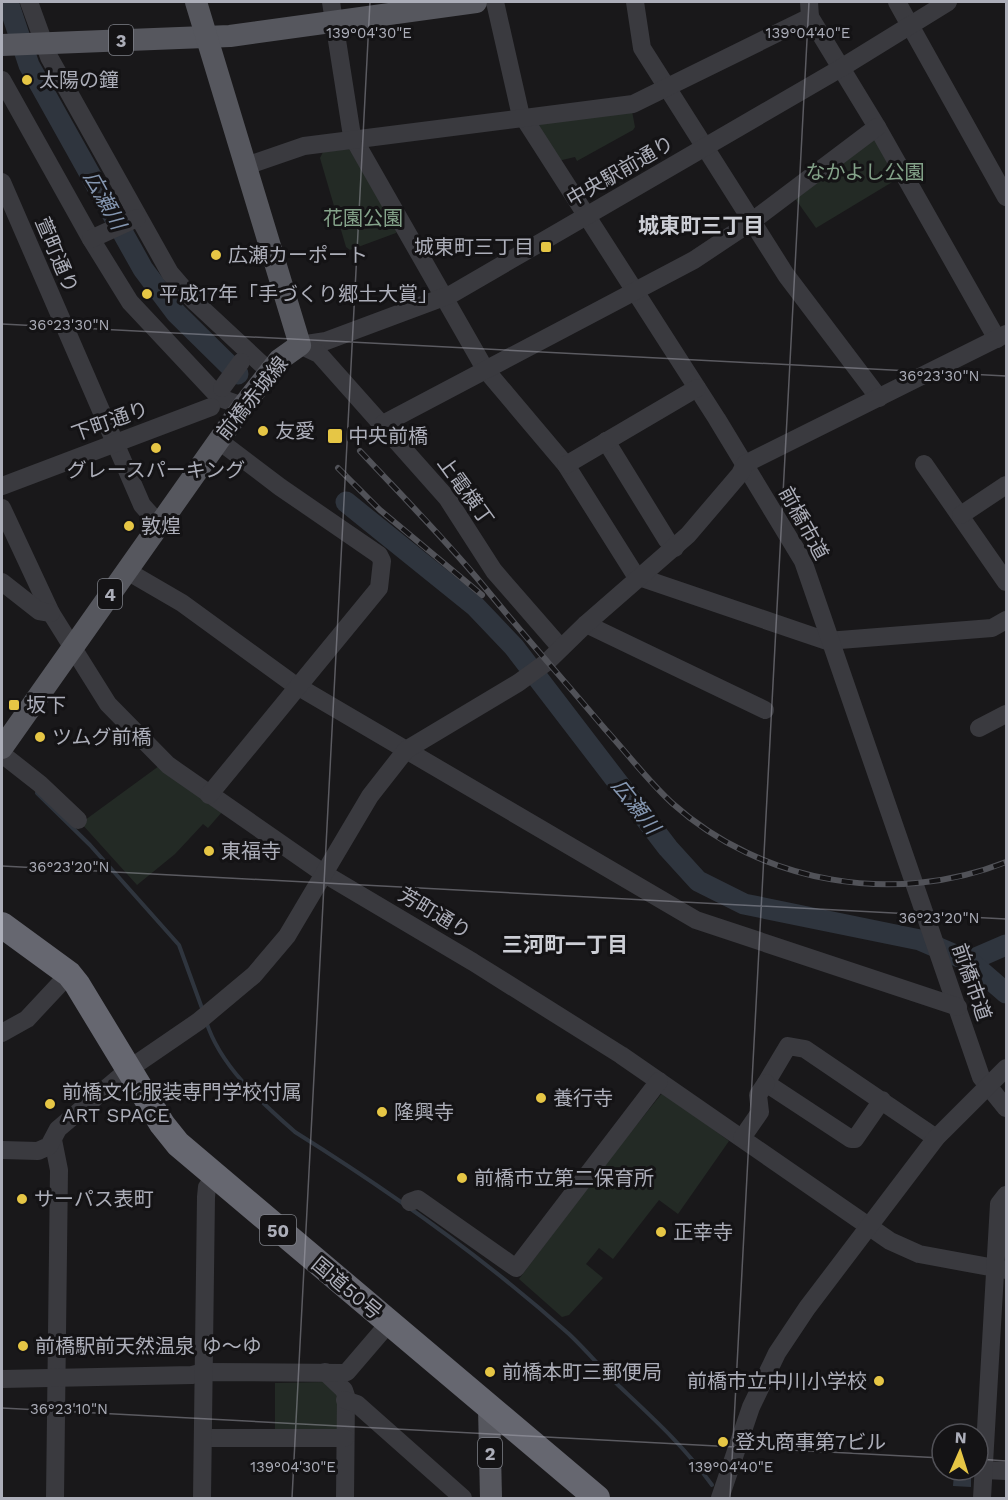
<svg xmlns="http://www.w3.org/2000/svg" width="1008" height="1500" font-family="'Work Sans','Noto Sans JP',sans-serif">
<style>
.green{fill:#232a25}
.water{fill:#2f353e}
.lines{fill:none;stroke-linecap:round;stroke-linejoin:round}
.stream{stroke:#2f353e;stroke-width:4}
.river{stroke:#2f353e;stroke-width:21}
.minor{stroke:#3a3a3f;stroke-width:18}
.major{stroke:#56575e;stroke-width:22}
.highway{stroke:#666770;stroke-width:26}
.rail-casing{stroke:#515258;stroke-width:6}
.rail{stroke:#141315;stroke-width:4;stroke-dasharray:11;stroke-linecap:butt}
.ticks{fill:none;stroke:#acaeb9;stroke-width:1.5;stroke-opacity:0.45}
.poi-dot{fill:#e6c645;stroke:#141315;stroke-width:2}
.labels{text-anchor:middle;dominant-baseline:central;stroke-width:6;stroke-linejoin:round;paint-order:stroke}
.shield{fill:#141315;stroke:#7e8088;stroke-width:1.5}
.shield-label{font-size:18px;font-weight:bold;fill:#acaeb9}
.poi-label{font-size:20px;fill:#acaeb9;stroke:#141315;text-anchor:start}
.street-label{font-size:20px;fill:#acaeb9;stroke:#141315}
.park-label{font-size:20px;fill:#84a38a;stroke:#141315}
.water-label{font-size:21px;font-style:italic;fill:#8597b1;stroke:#141315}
.neighbourhood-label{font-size:21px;font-weight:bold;fill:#ccced5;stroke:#141315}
.ticks-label{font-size:15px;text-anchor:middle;fill:#acaeb9;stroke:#141315;stroke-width:6;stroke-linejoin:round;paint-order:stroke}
</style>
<rect width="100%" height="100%" fill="#19181a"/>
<g class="green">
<path d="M 632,111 L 635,127 L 633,130 L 577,161 L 575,157 L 558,161 L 536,126 L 539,121 Z"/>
<path d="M 876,139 L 896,174 L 894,181 L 816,228 L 794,197 L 869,140 Z"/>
<path d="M 349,149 L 398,228 L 396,233 L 350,250 L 346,247 L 320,158 L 323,152 Z"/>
<path d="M 159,766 L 222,812 L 208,828 L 203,824 L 175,854 L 137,885 L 81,823 Z"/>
<path d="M 663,1092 L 729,1141 L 678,1214 L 659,1200 L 613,1259 L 599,1248 L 586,1264 L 603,1278 L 569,1315 L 562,1317 L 519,1279 L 606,1163 Z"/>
<path d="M 325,1382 L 342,1397 L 342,1430 L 275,1434 L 275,1383 Z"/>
</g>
<path class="water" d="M 954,1473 L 971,1473 L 971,1487 L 953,1486 Z"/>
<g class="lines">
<g class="stream">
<path d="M 37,793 L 90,845 L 179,945 L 203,1011"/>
<path d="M 206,1021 C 220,1066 260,1101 295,1132 C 391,1192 484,1258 569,1334 C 586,1350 602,1369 619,1386 C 654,1419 684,1446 712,1485"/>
</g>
<g class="river">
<path d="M 8,2 L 29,65 L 143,269 L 176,313 L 238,374"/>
<path d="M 346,502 L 475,606 L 514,647 L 668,848 L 698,881 L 744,904 L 920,940 L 969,961 L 1006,945"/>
<path d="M 969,961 L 1006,993"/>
</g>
<g class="minor">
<path d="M 29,2 L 49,57 L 170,273 L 195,302 L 269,371"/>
<path d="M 331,2 L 352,136 L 485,369 L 566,465 L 634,573 L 639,577 L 827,641 L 992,628 L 1006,620"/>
<path d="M 495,2 L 520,112 L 717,419 L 803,561 L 981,1077 L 1006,1108"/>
<path d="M 635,2 L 642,48 L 786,275 L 879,398"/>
<path d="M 897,2 L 1006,197"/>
<path d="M 810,17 L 877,127 L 997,339"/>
<path d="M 2,80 L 91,239 L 130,302 L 220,398 L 243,406"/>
<path d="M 246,166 L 304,146 L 633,104 L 810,17 L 809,2"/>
<path d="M 2,182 L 142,505 L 159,524"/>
<path d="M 91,239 L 137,218"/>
<path d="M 300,345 L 326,341 L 452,294 L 841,68 L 948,2"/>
<path d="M 300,345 L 319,354 L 447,498 L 494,571 L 561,648"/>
<path d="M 222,388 L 241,362"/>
<path d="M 383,424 L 694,260 L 751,222 L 877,127"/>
<path d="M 606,441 L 667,540 L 675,548"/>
<path d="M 924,464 L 1006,582"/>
<path d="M 566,465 L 697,388"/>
<path d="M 2,486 L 211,407"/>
<path d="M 2,508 L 51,613 L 108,704 L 168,765 L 323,873 L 473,962 L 621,1055 L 890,1241 L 919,1254 L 1006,1270"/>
<path d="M 961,515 L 1006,485"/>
<path d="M 127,571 L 182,603 L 292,683 L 696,920 L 958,1007"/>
<path d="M 2,582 L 39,611 L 51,613"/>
<path d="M 586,624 L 765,710"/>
<path d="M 979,728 L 1006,714"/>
<path d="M 2,754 L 40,784 L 78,820"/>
<path d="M 209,795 L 379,588 L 382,561 L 379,555 L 280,487 L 218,440"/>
<path d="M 2,1033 L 27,1019 L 69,974"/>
<path d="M 882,1100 L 855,1139 L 851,1139 L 766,1083 L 788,1046 L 805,1049 L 936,1138"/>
<path d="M 742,1138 L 760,1112 L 758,1095 L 766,1083"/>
<path d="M 53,1140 L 59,1170 L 55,1498"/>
<path d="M 2,1150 L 38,1151 L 49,1146 L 58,1129 L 129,1069 L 199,1021 L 254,975 L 287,936 L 370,796 L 406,750 L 518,683 L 547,662 L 586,624 L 688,535 L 740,474 L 745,464 L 1006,334"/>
<path d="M 410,1202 L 418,1199 L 516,1268 L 659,1081"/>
<path d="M 325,1372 L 344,1390 L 346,1396 L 345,1498"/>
<path d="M 2,1379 L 192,1375 L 204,1372 L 343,1373 L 347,1372 L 389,1323"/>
<path d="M 345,1400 L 357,1404 L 463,1498"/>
<path d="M 204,1438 L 345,1438"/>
<path d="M 984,1470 L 1006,1471"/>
<path d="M 202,1498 L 206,1197 L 207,1187 L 215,1177"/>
<path d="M 720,1498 L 751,1407 L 777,1353 L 807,1308 L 936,1138 L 1006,1068"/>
<path d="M 982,1498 L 999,1204 L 1006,1195"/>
</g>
<g class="major">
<path d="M 2,45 L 230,36 L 476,2"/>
<path d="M 2,748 L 243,406 L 279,360 L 300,345 L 196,2"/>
<path d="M 489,1407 L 491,1498"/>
</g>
<path class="highway" d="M 2,925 L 69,974 L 77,984 L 162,1124 L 178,1144 L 597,1498"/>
<defs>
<g id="rail">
<path d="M 360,451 C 404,498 450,544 491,595 C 528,640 567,684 605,729 C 627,753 648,781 672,803 C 762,884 895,906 1006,862"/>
<path d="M 338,468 L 380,510 L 482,595"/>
</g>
</defs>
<use href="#rail" class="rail-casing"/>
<use href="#rail" class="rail"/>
</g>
<path class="ticks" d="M 2,324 L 1006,376M 2,866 L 1006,919M 2,1408 L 942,1458M 978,1459 L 1006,1461M 292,1498 L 370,2M 730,1498 L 809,2"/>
<g class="poi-dot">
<circle cx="27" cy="80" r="6"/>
<rect x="540" y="241" width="12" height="12" rx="3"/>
<circle cx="216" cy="255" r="6"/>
<circle cx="147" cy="294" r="6"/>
<circle cx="263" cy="431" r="6"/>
<rect x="327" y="428" width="16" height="16" rx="3"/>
<circle cx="156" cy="448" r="6"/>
<circle cx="129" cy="526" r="6"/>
<rect x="8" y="699" width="12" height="12" rx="3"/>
<circle cx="40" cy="737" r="6"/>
<circle cx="209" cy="851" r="6"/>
<circle cx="541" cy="1098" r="6"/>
<circle cx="50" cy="1104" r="6"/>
<circle cx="382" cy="1112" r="6"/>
<circle cx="462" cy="1178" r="6"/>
<circle cx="22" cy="1199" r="6"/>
<circle cx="661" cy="1232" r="6"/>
<circle cx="23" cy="1346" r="6"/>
<circle cx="490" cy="1372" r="6"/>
<circle cx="879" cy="1381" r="6"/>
<circle cx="723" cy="1442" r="6"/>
</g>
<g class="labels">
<g class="shield">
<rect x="109" y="25" width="24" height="30" rx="4.5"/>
<rect x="98" y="579" width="24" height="30" rx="4.5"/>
<rect x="260" y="1215" width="36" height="30" rx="4.5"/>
<rect x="478" y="1438" width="24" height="30" rx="4.5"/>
</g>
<g class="shield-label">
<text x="121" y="40">3</text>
<text x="110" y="594">4</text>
<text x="278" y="1230">50</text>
<text x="490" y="1453">2</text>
</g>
<g class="poi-label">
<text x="39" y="80">太陽の鐘</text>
<text x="534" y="247" text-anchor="end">城東町三丁目</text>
<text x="228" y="255">広瀬カーポート</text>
<text x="159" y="294">平成17年「手づくり郷土大賞」</text>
<text x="275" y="431">友愛</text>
<text x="348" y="436">中央前橋</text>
<text x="156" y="470" text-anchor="middle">グレースパーキング</text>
<text x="141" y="526">敦煌</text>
<text x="26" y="705">坂下</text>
<text x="52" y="737">ツムグ前橋</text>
<text x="221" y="851">東福寺</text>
<text x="62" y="1092">前橋文化服装専門学校付属<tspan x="62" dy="23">ART SPACE</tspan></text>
<text x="553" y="1098">養行寺</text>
<text x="394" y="1112">隆興寺</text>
<text x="474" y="1178">前橋市立第二保育所</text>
<text x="34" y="1199">サーパス表町</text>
<text x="673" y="1232">正幸寺</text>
<text x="35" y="1346">前橋駅前天然温泉 ゆ～ゆ</text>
<text x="502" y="1372">前橋本町三郵便局</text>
<text x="867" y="1381" text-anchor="end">前橋市立中川小学校</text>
<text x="735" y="1442">登丸商事第7ビル</text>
</g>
<g class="street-label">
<text transform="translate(620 171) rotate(-30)">中央駅前通り</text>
<text transform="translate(57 255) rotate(67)">萱町通り</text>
<text transform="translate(252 398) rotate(-51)">前橋赤城線</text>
<text transform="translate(110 421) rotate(-20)">下町通り</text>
<text transform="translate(466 491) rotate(54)">上電横丁</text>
<text transform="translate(804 523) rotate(61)">前橋市道</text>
<text transform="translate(435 913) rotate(31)">芳町通り</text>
<text transform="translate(972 982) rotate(71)">前橋市道</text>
<text transform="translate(347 1288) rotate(40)">国道50号</text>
</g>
<g class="park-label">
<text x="865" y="172">なかよし公園</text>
<text x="363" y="218">花園公園</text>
</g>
<g class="water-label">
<text transform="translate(105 200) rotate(61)">広瀬川</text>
<text transform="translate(636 806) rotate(52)">広瀬川</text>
</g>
<g class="neighbourhood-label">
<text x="701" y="225">城東町三丁目</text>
<text x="565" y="944">三河町一丁目</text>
</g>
</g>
<g class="ticks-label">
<text x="369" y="38">139°04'30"E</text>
<text x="808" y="38">139°04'40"E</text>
<text x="69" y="330">36°23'30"N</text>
<text x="939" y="381">36°23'30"N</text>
<text x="69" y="872">36°23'20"N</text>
<text x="939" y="923">36°23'20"N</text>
<text x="69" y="1414">36°23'10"N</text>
<text x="293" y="1472">139°04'30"E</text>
<text x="731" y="1472">139°04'40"E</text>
</g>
<rect width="1008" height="1500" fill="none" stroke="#acaeb9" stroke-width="6"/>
<g transform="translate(960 1452) rotate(3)"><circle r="28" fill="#141315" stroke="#515157" stroke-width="1.5"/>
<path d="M0-4.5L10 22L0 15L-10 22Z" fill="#e6c645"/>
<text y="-9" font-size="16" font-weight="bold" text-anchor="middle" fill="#acaeb9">N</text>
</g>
</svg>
